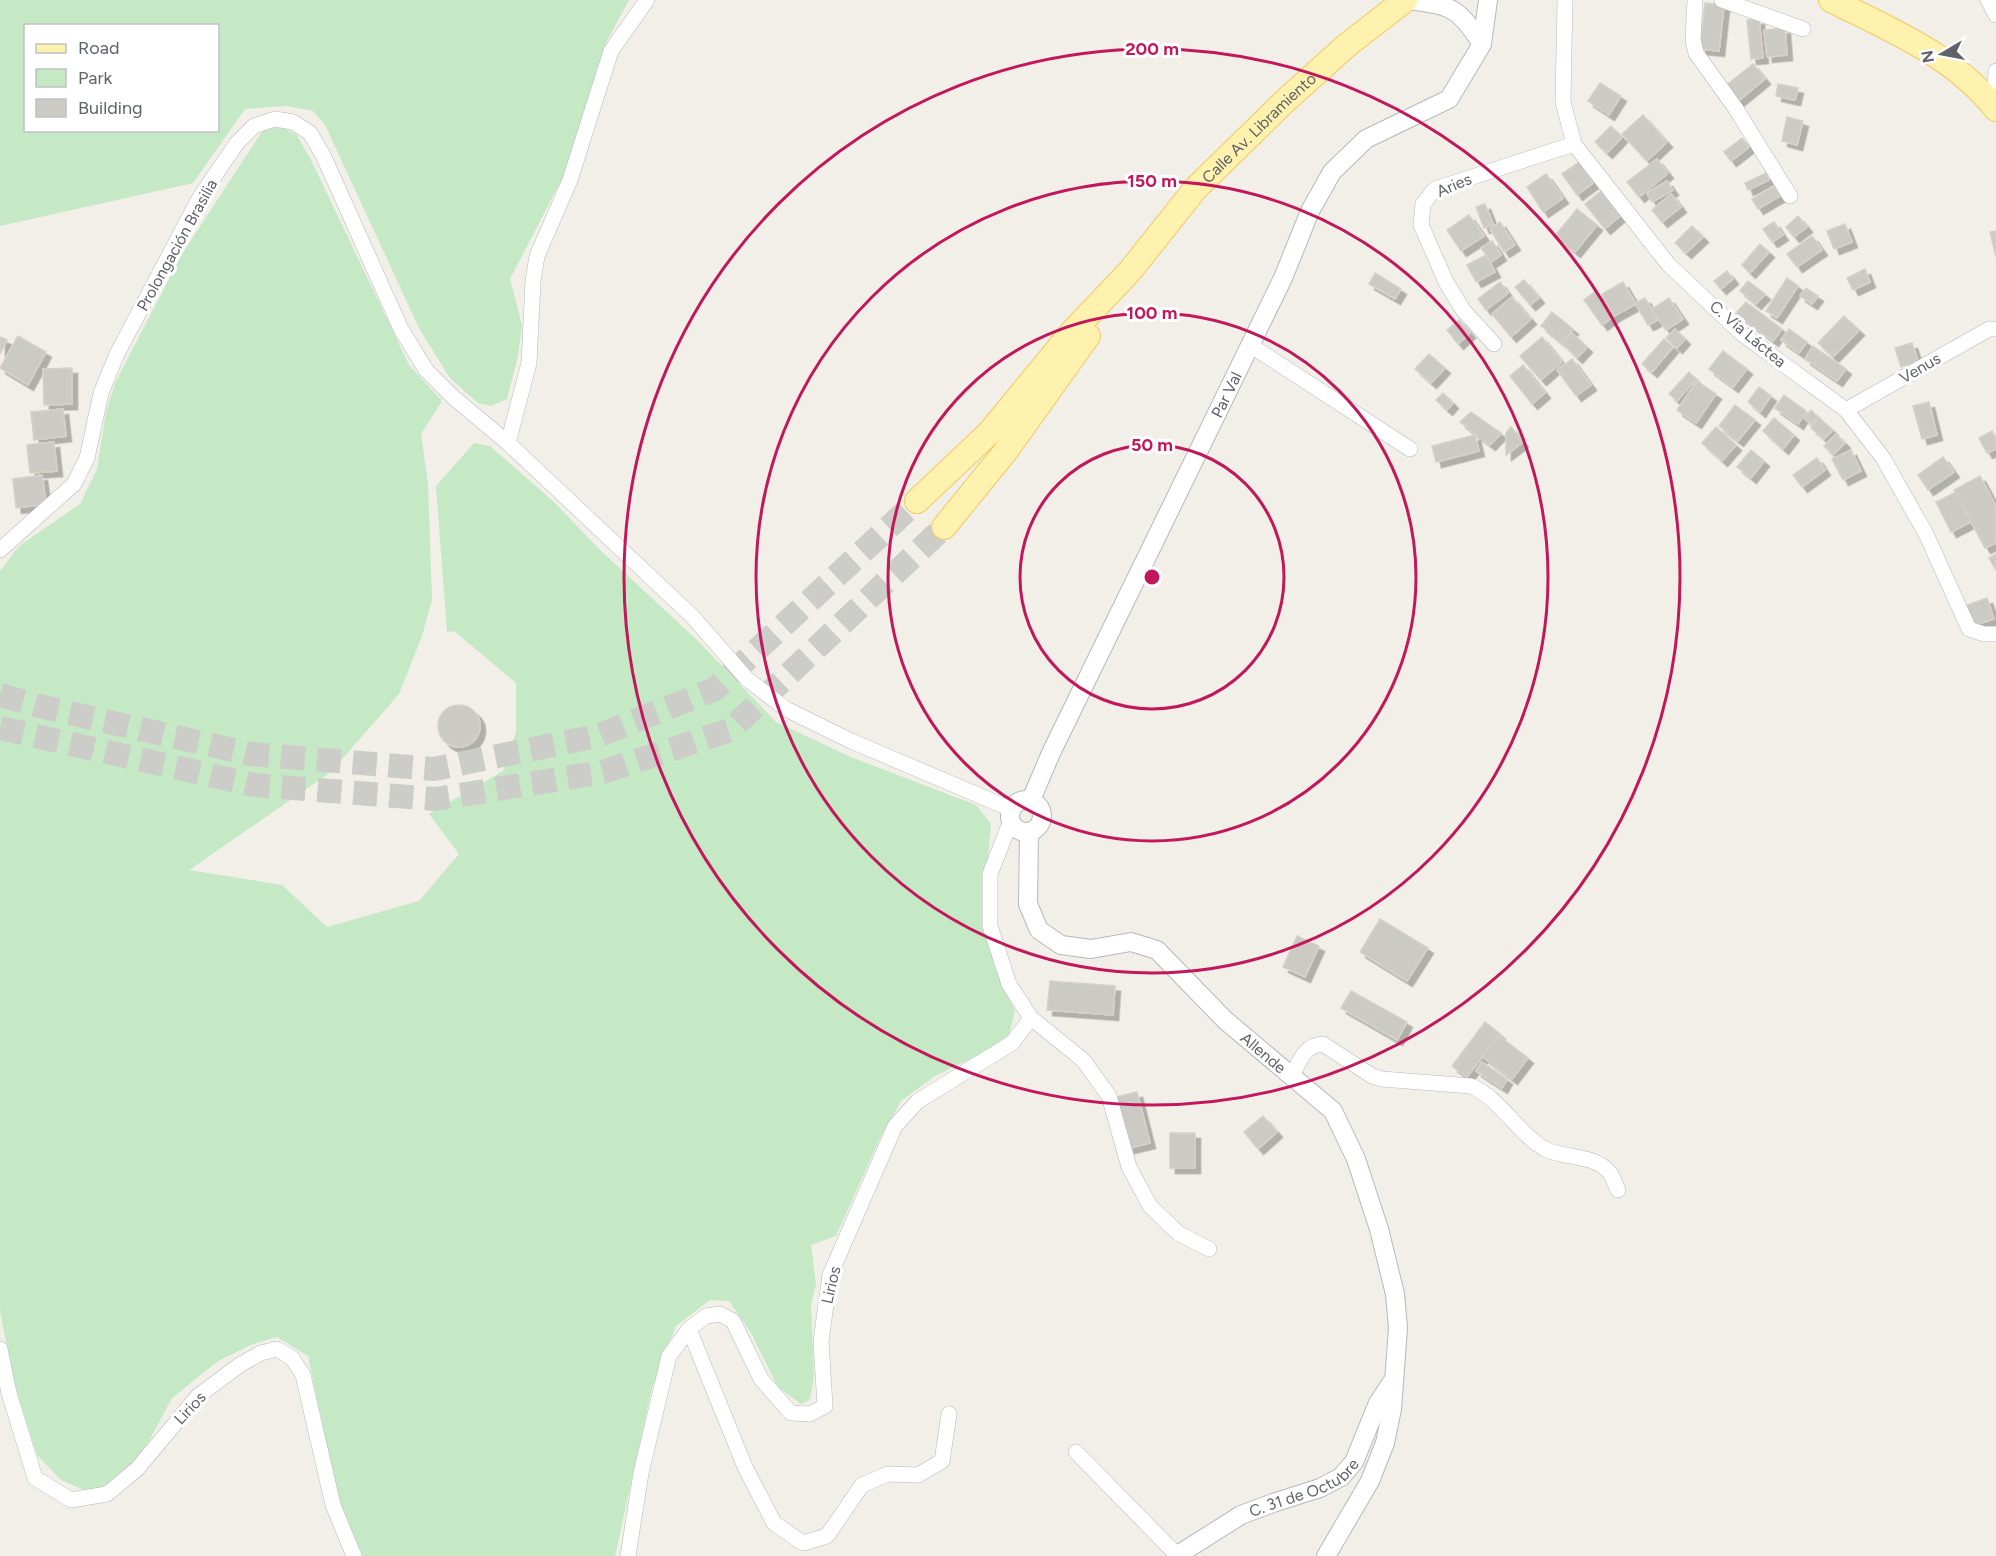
<svg xmlns="http://www.w3.org/2000/svg" width="1996" height="1556" font-family="Figtree,sans-serif">
<style>
.green{fill:#c5e8c5;fill-rule:evenodd}
.building{fill:#cccac5;stroke:#d6d1c6;stroke-width:1.5;filter:url(#shadow)}
.lines{fill:none;stroke-linecap:round;stroke-linejoin:round}
.primary-tunnel{stroke:#ccccc8;stroke-width:24;stroke-dasharray:24 12;stroke-linecap:butt}
.minor-casing{stroke:#b5b8bc;stroke-width:16}
.tertiary-casing{stroke:#b5b8bc;stroke-width:20}
.primary-casing{stroke:#f2c960;stroke-width:26}
.minor{stroke:#fff;stroke-width:15}
.tertiary{stroke:#fff;stroke-width:18}
.primary{stroke:#fff2af;stroke-width:24}
.ring{fill:none;stroke:#c2185b;stroke-width:3}
.labels{text-anchor:middle;dominant-baseline:central;stroke-width:6;stroke-linejoin:round;paint-order:stroke}
.street-label{font-size:16px;fill:#5f6368;stroke:#fff}
.centre{fill:#c2185b;stroke:#fff;stroke-width:3}
.ring-label{font-size:18px;text-anchor:middle;font-weight:bold;fill:#c2185b;stroke:#fff;stroke-width:6;stroke-linejoin:round;paint-order:stroke}
</style>
<defs>
<filter id="shadow"><feDropShadow dx="5.5" dy="5.5" stdDeviation="0" flood-color="#0004"/></filter>
</defs>
<rect width="100%" height="100%" fill="#f1efe8"/>
<g class="green">
<path d="M 0,0 L 629,0 L 606,43 L 569,165 L 510,279 L 522,325 L 518,356 L 507,399 L 491,406 L 478,403 L 450,378 L 420,330 L 325,125 L 313,111 L 286,106 L 245,109 L 193,183 L 0,226 ZM 26,26 L 218,26 L 218,130 L 26,130 Z"/>
<path d="M 281,127 L 296,134 L 310,158 L 409,365 L 442,401 L 421,434 L 428,484 L 432,600 L 422,636 L 399,694 L 331,772 L 189,870 L 282,885 L 327,927 L 419,901 L 459,854 L 429,814 L 503,771 L 516,732 L 516,683 L 454,631 L 447,632 L 436,486 L 474,443 L 490,446 L 554,502 L 598,548 L 697,640 L 776,722 L 851,757 L 976,805 L 991,824 L 984,904 L 994,966 L 1015,1011 L 1009,1035 L 982,1053 L 935,1076 L 901,1101 L 879,1140 L 836,1236 L 811,1245 L 816,1284 L 811,1305 L 814,1376 L 810,1400 L 801,1404 L 778,1387 L 751,1333 L 729,1301 L 710,1300 L 676,1326 L 652,1388 L 615,1556 L 362,1556 L 339,1504 L 308,1356 L 277,1337 L 253,1344 L 218,1361 L 172,1398 L 149,1441 L 124,1474 L 91,1493 L 61,1480 L 37,1455 L 13,1379 L 0,1310 L 0,571 L 19,546 L 80,504 L 97,469 L 106,412 L 115,383 L 182,254 L 263,130 Z"/>
</g>
<g class="building">
<path d="M 1705,3 L 1724,5 L 1719,51 L 1700,49 Z"/>
<path d="M 1759,19 L 1763,58 L 1751,59 L 1747,20 Z"/>
<path d="M 1785,28 L 1787,55 L 1767,57 L 1764,30 Z"/>
<path d="M 1753,64 L 1765,79 L 1737,102 L 1724,87 Z"/>
<path d="M 1600,83 L 1621,96 L 1609,115 L 1588,101 Z"/>
<path d="M 1778,84 L 1798,88 L 1795,100 L 1776,96 Z"/>
<path d="M 1643,115 L 1667,142 L 1647,161 L 1622,134 Z"/>
<path d="M 1787,117 L 1803,121 L 1797,145 L 1782,141 Z"/>
<path d="M 1611,126 L 1622,137 L 1607,153 L 1595,142 Z"/>
<path d="M 1742,138 L 1749,147 L 1731,161 L 1724,152 Z"/>
<path d="M 1657,159 L 1668,173 L 1639,197 L 1627,182 Z"/>
<path d="M 1579,162 L 1593,183 L 1577,195 L 1562,174 Z"/>
<path d="M 1766,173 L 1769,180 L 1748,190 L 1745,183 Z"/>
<path d="M 1546,174 L 1563,198 L 1543,212 L 1527,187 Z"/>
<path d="M 1667,181 L 1673,190 L 1652,202 L 1647,193 Z"/>
<path d="M 1774,186 L 1780,196 L 1758,209 L 1752,199 Z"/>
<path d="M 1601,191 L 1621,215 L 1605,229 L 1585,204 Z"/>
<path d="M 1671,194 L 1681,207 L 1662,222 L 1652,210 Z"/>
<path d="M 1485,204 L 1493,224 L 1484,228 L 1476,207 Z"/>
<path d="M 1577,209 L 1597,225 L 1575,252 L 1555,236 Z"/>
<path d="M 1469,215 L 1484,236 L 1461,251 L 1447,230 Z"/>
<path d="M 1798,216 L 1807,227 L 1794,237 L 1786,227 Z"/>
<path d="M 1500,222 L 1515,245 L 1504,252 L 1490,229 Z"/>
<path d="M 1774,222 L 1783,235 L 1772,242 L 1763,229 Z"/>
<path d="M 1845,224 L 1852,242 L 1834,249 L 1827,231 Z"/>
<path d="M 1692,226 L 1703,237 L 1686,253 L 1675,243 Z"/>
<path d="M 1996,231 L 1996,257 L 1990,232 Z"/>
<path d="M 1812,236 L 1822,250 L 1797,267 L 1787,254 Z"/>
<path d="M 1492,241 L 1501,255 L 1491,262 L 1481,248 Z"/>
<path d="M 1760,244 L 1769,252 L 1750,273 L 1742,265 Z"/>
<path d="M 1486,255 L 1495,272 L 1476,282 L 1467,265 Z"/>
<path d="M 1865,269 L 1870,282 L 1853,290 L 1847,278 Z"/>
<path d="M 1727,271 L 1733,279 L 1721,289 L 1714,281 Z"/>
<path d="M 1375,273 L 1401,289 L 1395,299 L 1369,284 Z"/>
<path d="M 1787,278 L 1798,286 L 1777,318 L 1766,311 Z"/>
<path d="M 1524,280 L 1539,298 L 1530,305 L 1515,287 Z"/>
<path d="M 1748,281 L 1765,294 L 1756,304 L 1740,291 Z"/>
<path d="M 1500,282 L 1508,293 L 1486,310 L 1478,299 Z"/>
<path d="M 1623,282 L 1636,304 L 1614,316 L 1602,294 Z"/>
<path d="M 1806,288 L 1818,296 L 1812,304 L 1800,296 Z"/>
<path d="M 1596,291 L 1614,316 L 1602,325 L 1584,300 Z"/>
<path d="M 1512,297 L 1531,319 L 1511,337 L 1492,314 Z"/>
<path d="M 1645,298 L 1658,320 L 1648,325 L 1635,303 Z"/>
<path d="M 1669,298 L 1683,319 L 1666,330 L 1652,309 Z"/>
<path d="M 1746,302 L 1782,329 L 1773,341 L 1736,313 Z"/>
<path d="M 1552,312 L 1573,329 L 1562,343 L 1541,326 Z"/>
<path d="M 1844,316 L 1859,330 L 1833,357 L 1818,343 Z"/>
<path d="M 1459,320 L 1470,333 L 1458,344 L 1447,330 Z"/>
<path d="M 1675,329 L 1685,339 L 1677,348 L 1666,338 Z"/>
<path d="M 1789,329 L 1807,342 L 1799,353 L 1781,340 Z"/>
<path d="M 1572,333 L 1587,347 L 1577,358 L 1562,343 Z"/>
<path d="M 18,336 L 46,352 L 28,385 L 0,368 Z"/>
<path d="M 0,337 L 7,340 L 0,354 Z"/>
<path d="M 1542,337 L 1562,362 L 1541,380 L 1520,356 Z"/>
<path d="M 1664,339 L 1673,347 L 1652,372 L 1642,364 Z"/>
<path d="M 1912,343 L 1918,361 L 1901,367 L 1895,348 Z"/>
<path d="M 1813,346 L 1846,369 L 1837,381 L 1805,359 Z"/>
<path d="M 1723,351 L 1747,369 L 1733,387 L 1709,369 Z"/>
<path d="M 1429,354 L 1445,368 L 1431,383 L 1415,369 Z"/>
<path d="M 1572,359 L 1591,385 L 1576,396 L 1557,370 Z"/>
<path d="M 1523,365 L 1545,393 L 1532,404 L 1510,376 Z"/>
<path d="M 72,368 L 72,404 L 44,405 L 43,369 Z"/>
<path d="M 1689,372 L 1696,379 L 1677,401 L 1669,394 Z"/>
<path d="M 1697,381 L 1716,394 L 1696,423 L 1677,410 Z"/>
<path d="M 1759,387 L 1771,396 L 1760,412 L 1748,402 Z"/>
<path d="M 1443,393 L 1453,403 L 1447,410 L 1436,400 Z"/>
<path d="M 1784,395 L 1806,411 L 1798,424 L 1775,408 Z"/>
<path d="M 1929,402 L 1937,435 L 1922,439 L 1913,406 Z"/>
<path d="M 1735,405 L 1755,420 L 1738,441 L 1719,426 Z"/>
<path d="M 63,409 L 66,436 L 34,440 L 31,412 Z"/>
<path d="M 1811,410 L 1818,417 L 1811,424 L 1804,418 Z"/>
<path d="M 1471,412 L 1501,433 L 1490,445 L 1460,422 Z"/>
<path d="M 1774,418 L 1794,435 L 1783,449 L 1763,431 Z"/>
<path d="M 1819,418 L 1833,430 L 1824,439 L 1811,428 Z"/>
<path d="M 1511,427 L 1523,442 L 1506,455 L 1506,433 Z"/>
<path d="M 1716,427 L 1736,445 L 1722,461 L 1702,443 Z"/>
<path d="M 1992,431 L 1996,438 L 1996,449 L 1987,453 L 1979,438 Z"/>
<path d="M 1836,434 L 1845,443 L 1833,455 L 1824,446 Z"/>
<path d="M 1475,435 L 1479,451 L 1436,462 L 1432,446 Z"/>
<path d="M 54,442 L 57,471 L 30,473 L 27,445 Z"/>
<path d="M 1751,450 L 1764,461 L 1751,478 L 1737,467 Z"/>
<path d="M 1851,450 L 1861,471 L 1843,480 L 1832,459 Z"/>
<path d="M 1943,457 L 1954,472 L 1928,490 L 1918,475 Z"/>
<path d="M 1817,458 L 1825,470 L 1802,487 L 1793,475 Z"/>
<path d="M 42,475 L 46,504 L 16,508 L 13,479 Z"/>
<path d="M 1980,476 L 1996,506 L 1996,543 L 1985,548 L 1954,490 Z"/>
<path d="M 1956,492 L 1971,522 L 1951,532 L 1936,502 Z"/>
<path d="M 1996,554 L 1996,570 L 1989,558 Z"/>
<path d="M 1987,598 L 1994,619 L 1971,626 L 1965,606 Z"/>
<circle cx="459" cy="726" r="21"/>
<path d="M 1380,919 L 1428,948 L 1407,981 L 1360,952 Z"/>
<path d="M 1297,936 L 1319,946 L 1305,977 L 1283,967 Z"/>
<path d="M 1050,981 L 1115,986 L 1113,1015 L 1047,1010 Z"/>
<path d="M 1351,991 L 1407,1022 L 1397,1040 L 1341,1008 Z"/>
<path d="M 1485,1022 L 1500,1034 L 1467,1077 L 1452,1066 Z"/>
<path d="M 1498,1035 L 1528,1058 L 1512,1079 L 1482,1056 Z"/>
<path d="M 1482,1062 L 1507,1079 L 1502,1088 L 1476,1071 Z"/>
<path d="M 1137,1092 L 1150,1143 L 1129,1148 L 1116,1097 Z"/>
<path d="M 1263,1116 L 1277,1132 L 1258,1149 L 1244,1132 Z"/>
<rect x="1170" y="1133" width="25" height="35"/>
</g>
<g class="lines">
<g class="primary-tunnel">
<path d="M 0,695 L 39,706 L 251,754 L 434,769 L 597,736 L 715,689 L 917,501"/>
<path d="M 0,728 L 254,785 L 435,799 L 603,772 L 730,730 L 944,527"/>
</g>
<defs>
<g id="minor">
<path d="M 1565,0 L 1563,102 L 1574,144 L 1668,264 L 1741,333 L 1846,410 L 1883,458 L 1926,534 L 1969,629 L 1984,634 L 1996,634"/>
<path d="M 1695,0 L 1693,40 L 1696,53 L 1736,109 L 1790,196"/>
<path d="M 1722,0 L 1803,29"/>
<path d="M 1988,0 L 1996,15"/>
<path d="M 1994,107 L 1996,71"/>
<path d="M 1494,344 L 1463,310 L 1446,282 L 1421,225 L 1423,204 L 1435,189 L 1574,144"/>
<path d="M 1250,345 L 1410,449"/>
<path d="M 1846,410 L 1989,329 L 1996,329"/>
<path d="M 508,443 L 529,363 L 533,281 L 537,256 L 570,180 L 611,51 L 647,0"/>
<path d="M 0,550 L 74,484 L 87,458 L 101,393 L 117,354 L 200,197 L 237,143 L 254,126 L 275,119 L 293,122 L 310,133 L 323,155 L 401,329 L 426,370 L 453,397 L 508,443 L 692,616 L 747,679 L 786,709 L 851,741 L 1011,809"/>
<path d="M 1031,1018 L 1083,1060 L 1109,1096 L 1129,1167 L 1150,1206 L 1178,1233 L 1209,1249"/>
<path d="M 1292,1076 C 1299,1062 1304,1045 1323,1044 L 1372,1076 L 1382,1079 L 1471,1086 C 1501,1099 1517,1133 1545,1149 C 1564,1159 1596,1154 1610,1173 C 1613,1177 1615,1184 1618,1190"/>
<path d="M 689,1329 L 745,1467 L 774,1523 L 803,1543 L 827,1536 L 862,1485 L 888,1474 L 918,1475 L 942,1461 L 949,1414"/>
<path d="M 0,1349 L 9,1393 L 35,1478 L 71,1500 L 107,1494 L 137,1469 L 198,1396 L 241,1364 L 261,1353 L 277,1349 L 292,1358 L 303,1375 L 333,1505 L 354,1556"/>
<path d="M 1076,1452 L 1177,1555"/>
<path d="M 628,1556 L 641,1473 L 669,1356 L 689,1329 L 706,1316 L 720,1314 L 733,1321 L 761,1379 L 791,1413 L 810,1414 L 825,1406 L 821,1341 L 830,1275 L 895,1126 L 918,1101 L 1012,1043 L 1031,1018 L 1009,984 L 990,926 L 990,874 L 1010,823"/>
</g>
<g id="tertiary">
<path d="M 1409,0 C 1453,6 1457,7 1482,44"/>
<circle cx="1026" cy="816" r="16"/>
<path id="s1" d="M 1031,800 L 1051,753 L 1283,278 L 1310,211 L 1332,172 L 1366,139 L 1449,99 L 1482,44 L 1488,0"/>
<path id="s2" d="M 1029,833 L 1028,904 L 1039,930 L 1061,945 L 1091,949 L 1131,942 L 1157,950 L 1225,1020 L 1333,1111 L 1356,1159 L 1379,1229 L 1395,1294 L 1398,1328 L 1392,1409 L 1385,1443 L 1370,1481 L 1326,1556"/>
<path id="s3" d="M 1176,1556 L 1241,1515 L 1273,1503 L 1320,1488 L 1341,1477 L 1354,1462 L 1378,1403 L 1392,1382"/>
</g>
<g id="primary">
<path d="M 1831,0 C 1891,30 1953,55 1996,109"/>
<path id="s4" d="M 917,501 L 989,433 L 1072,332 L 1130,271 L 1196,188 L 1285,101 L 1346,46 L 1405,0"/>
<path d="M 944,527 L 1005,452 L 1088,336"/>
</g>
</defs>
<use href="#minor" class="minor-casing"/>
<use href="#tertiary" class="tertiary-casing"/>
<use href="#primary" class="primary-casing"/>
<use href="#minor" class="minor"/>
<use href="#tertiary" class="tertiary"/>
<use href="#primary" class="primary"/>
</g>
<g class="ring">
<circle cx="1152" cy="577" r="132"/>
<circle cx="1152" cy="577" r="264"/>
<circle cx="1152" cy="577" r="396"/>
<circle cx="1152" cy="577" r="528"/>
</g>
<g class="labels">
<g class="street-label">
<text stroke="none"><textPath href="#s4" startOffset="507">Calle Av. Libramiento</textPath></text>
<text transform="translate(1454 185) rotate(-23)">Aries</text>
<text transform="translate(177 245) rotate(-61)">Prolongación Brasilia</text>
<text transform="translate(1748 334) rotate(40)">C. Vía Láctea</text>
<text transform="translate(1920 368) rotate(-30)">Venus</text>
<text stroke="none"><textPath href="#s1" startOffset="450">Par Val</textPath></text>
<text stroke="none"><textPath href="#s2" startOffset="372">Allende</textPath></text>
<text transform="translate(831 1285) rotate(-77)">Lirios</text>
<text transform="translate(190 1408) rotate(-47)">Lirios</text>
<text stroke="none"><textPath href="#s3" startOffset="146">C. 31 de Octubre</textPath></text>
</g>
</g>
<circle cx="1152" cy="577" r="9" class="centre"/>
<g class="ring-label">
<text x="1152" y="55">200 m</text>
<text x="1152" y="187">150 m</text>
<text x="1152" y="319">100 m</text>
<text x="1152" y="451">50 m</text>
</g>
<rect x="24" y="24" width="195" height="108" fill="#ffffff" stroke="#bfc1c3" stroke-width="1.5"/>
<rect x="36" y="44" width="30" height="9" fill="#fff2af" stroke="#bfc1c3" stroke-width="1.5"/>
<text x="78" y="54" font-size="18" fill="#5f6368">Road</text>
<rect x="36" y="69" width="30" height="18" fill="#c5e8c5" stroke="#bfc1c3" stroke-width="1.5"/>
<text x="78" y="84" font-size="18" fill="#5f6368">Park</text>
<rect x="36" y="99" width="30" height="18" fill="#cccac5" stroke="#bfc1c3" stroke-width="1.5"/>
<text x="78" y="114" font-size="18" fill="#5f6368">Building</text>
<g transform="translate(1942 54) rotate(260)" stroke="#ffffff" stroke-width="4.5" paint-order="stroke">
<path d="M0-4.5L10 22L0 15L-10 22Z" fill="#5f6368"/>
<text y="-9" font-size="16" font-weight="bold" text-anchor="middle" fill="#5f6368">N</text>
</g>
</svg>
